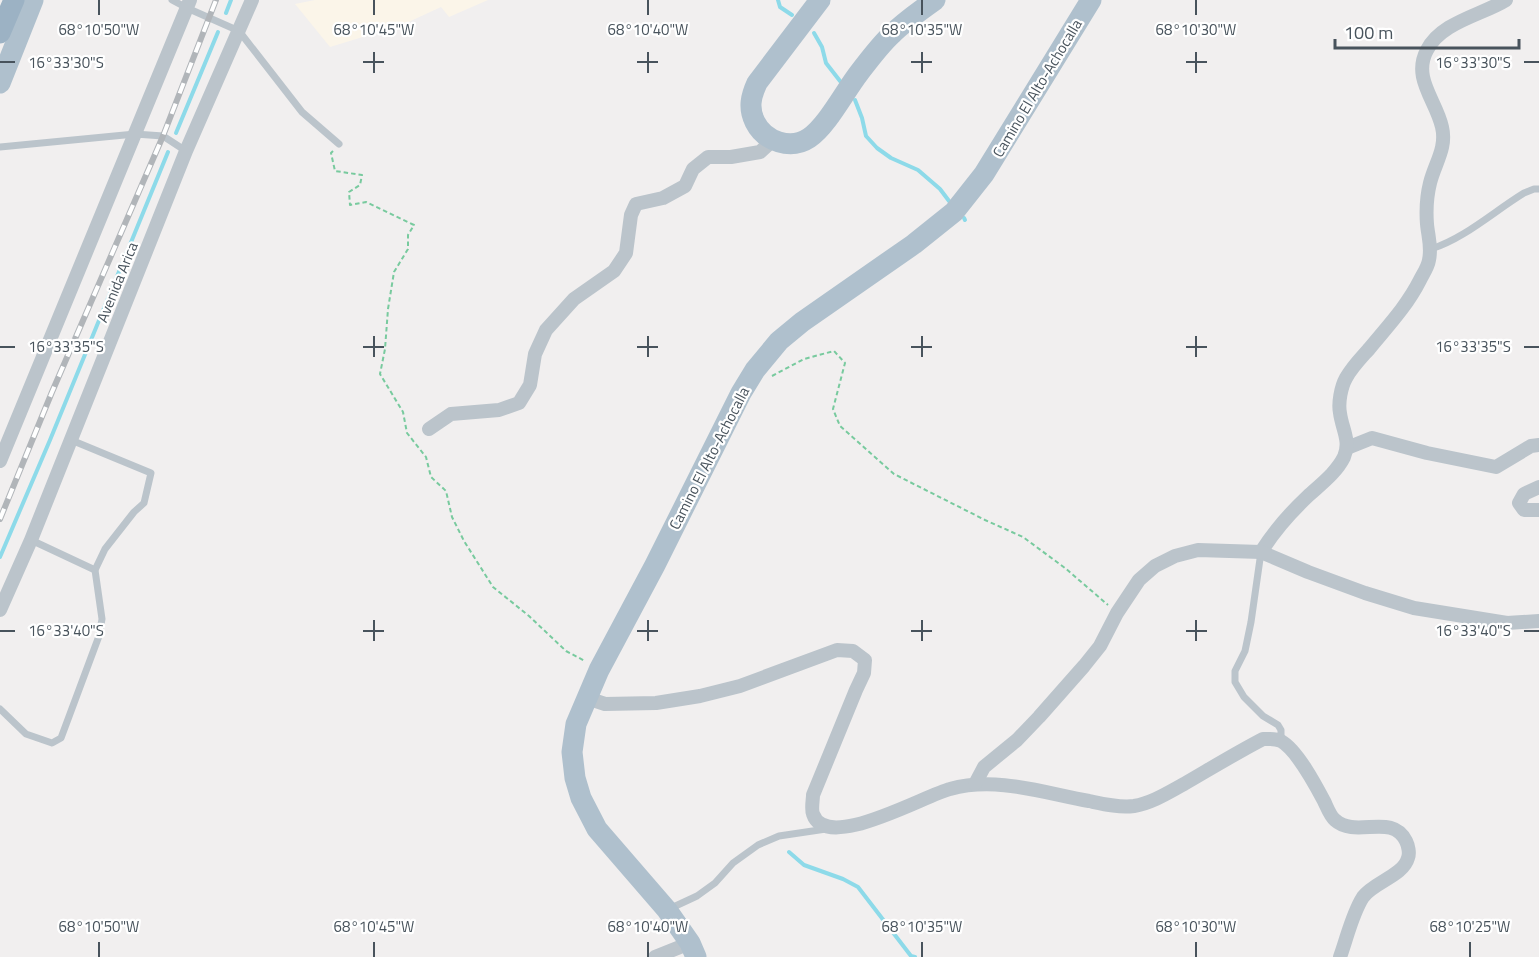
<svg xmlns="http://www.w3.org/2000/svg" width="1539" height="957" font-family="'Titillium Web',sans-serif">
<style>
.commercial{fill:#fbf5e9}
.lines{fill:none;stroke-linecap:round;stroke-linejoin:round}
.stream{stroke:#8ddae9;stroke-width:4}
.path{stroke:#78ca9e;stroke-width:2;stroke-dasharray:4.5 3;stroke-linecap:butt}
.service{stroke:#bbc4cb;stroke-width:7}
.minor{stroke:#bbc4cb;stroke-width:14}
.primary{stroke:#afc0cd;stroke-width:21}
.trunk{stroke:#9cb2c4;stroke-width:21}
.rail-casing{stroke:#b1b5b9;stroke-width:6}
.rail{stroke:#fff;stroke-width:4;stroke-dasharray:11;stroke-linecap:butt}
.ticks{fill:none;stroke:#48535c;stroke-width:2}
.labels{text-anchor:middle;dominant-baseline:central;stroke-width:4.5;stroke-linejoin:round;paint-order:stroke}
.street-label{font-size:15px;fill:#48535c;stroke:#fff}
.ticks-label{font-size:15px;text-anchor:middle;fill:#48535c;stroke:#fff;stroke-width:4.5;stroke-linejoin:round;paint-order:stroke}
</style>
<rect width="100%" height="100%" fill="#f1efef"/>
<path class="commercial" d="M 315,0 L 488,0 L 449,17 L 441,7 L 402,25 L 330,47 L 295,4 Z"/>
<g class="lines">
<g class="stream">
<path d="M 778,0 L 780,7 L 792,15"/>
<path d="M 226,13 L 231,0"/>
<path d="M 814,33 L 822,47 L 826,63 L 840,81"/>
<path d="M 855,100 L 862,118 L 866,136 L 877,148 L 891,158 L 918,170 L 940,189 L 949,201"/>
<path d="M 176,133 L 218,32"/>
<path d="M 964,218 L 965,220"/>
<path d="M 0,557 L 50,440 L 168,152"/>
<path d="M 789,852 L 804,865 L 843,879 L 858,887 L 911,956 L 915,957"/>
</g>
<g class="path">
<path d="M 333,151 L 331,153 L 335,171 L 362,175 L 360,185 L 349,192 L 350,205 L 366,202 L 414,225 L 408,235 L 408,249 L 394,272 L 388,309 L 385,349 L 380,374 L 403,412 L 407,433 L 426,457 L 431,477 L 446,491 L 452,517 L 464,541 L 493,587 L 529,616 L 566,651 L 585,661"/>
<path d="M 772,376 L 804,359 L 834,351 L 845,363 L 833,409 L 840,426 L 894,474 L 985,520 L 1023,537 L 1065,568 L 1108,605"/>
</g>
<g class="service">
<path d="M 172,0 L 187,8 L 239,31 L 302,112 L 339,144"/>
<path d="M 0,147 L 135,134 L 163,136 L 186,151"/>
<path d="M 1431,249 C 1465,238 1493,212 1524,193 L 1534,189 L 1539,189"/>
<path d="M 31,540 L 95,570"/>
<path d="M 1261,552 L 1251,622 L 1245,651 L 1235,671 L 1235,682 L 1244,697 L 1263,716 L 1278,725 L 1281,730 L 1281,742"/>
<path d="M 0,709 L 26,734 L 52,743 L 61,738 L 99,636 L 102,619 L 95,570 L 105,549 L 134,512 L 144,503 L 151,473 L 71,440"/>
<path d="M 669,909 L 697,896 L 715,883 L 733,863 L 758,845 L 779,836 L 826,829"/>
</g>
<g class="minor">
<path d="M 429,429 L 451,414 L 499,410 L 519,403 L 530,385 L 535,354 L 546,330 L 574,299 L 614,271 L 626,253 L 631,215 L 636,204 L 663,198 L 685,186 L 693,169 L 708,157 L 731,157 L 760,152 L 773,140"/>
<path d="M 1347,448 L 1372,438 L 1427,453 L 1496,467 L 1531,446 L 1539,445"/>
<path d="M 0,461 L 190,0"/>
<path d="M 1539,487 L 1524,494 L 1519,503 L 1524,510 L 1539,510"/>
<path d="M 1261,552 C 1274,531 1290,513 1308,496 C 1321,484 1336,473 1344,457 C 1351,441 1342,429 1340,413 C 1338,403 1341,387 1346,378 C 1352,367 1361,358 1369,349 C 1387,327 1407,306 1420,280 C 1423,274 1428,267 1429,260 C 1432,247 1428,236 1427,224 C 1426,211 1427,195 1430,183 C 1435,163 1447,148 1442,127 C 1436,100 1412,78 1427,50 C 1441,22 1482,15 1506,0"/>
<path d="M 0,610 L 31,540 L 186,151 L 252,0"/>
<path d="M 587,698 L 605,704 L 656,703 L 700,696 L 740,686 L 837,650 L 853,651 L 865,660 L 864,673 L 856,690 L 813,795 C 813,800 811,809 813,814 C 826,853 925,795 950,789 C 996,776 1044,793 1089,801 C 1103,804 1119,808 1134,806 C 1152,803 1169,792 1184,784 C 1210,769 1236,753 1263,739 C 1269,739 1275,738 1281,741 C 1297,750 1315,784 1324,801 C 1327,807 1330,816 1335,820 C 1356,839 1392,812 1406,841 C 1408,845 1410,853 1408,858 C 1403,876 1374,882 1363,897 C 1352,914 1347,938 1340,957"/>
<path d="M 975,784 L 984,767 L 1017,740 L 1039,717 L 1084,666 L 1100,646 L 1117,613 L 1139,580 L 1155,566 L 1175,556 L 1198,550 L 1261,552 L 1308,572 L 1365,593 L 1414,608 L 1507,623 L 1539,621"/>
<path d="M 655,957 L 690,943"/>
</g>
<g class="primary">
<path d="M 820,0 L 757,83 C 751,96 748,108 755,122 C 765,142 791,150 809,138 C 827,126 845,91 859,73 C 869,60 880,45 892,34 C 905,21 920,11 935,0"/>
<path d="M 0,83 L 33,0"/>
<path d="M 696,957 L 690,943 L 667,910 L 597,829 L 581,798 L 575,778 L 572,752 L 576,724 L 599,670 L 655,565 L 741,393 L 755,370 L 779,341 L 802,322 L 914,244 L 954,212 L 984,174 L 1091,0"/>
</g>
<path class="trunk" d="M 0,33 L 14,0"/>
<defs>
<path id="rail" d="M 0,519 L 52,392 L 163,136 L 216,0"/>
</defs>
<use href="#rail" class="rail-casing"/>
<use href="#rail" class="rail"/>
</g>
<path class="ticks" d="M 99,0 L 99,15M 374,0 L 374,15M 648,0 L 648,15M 922,0 L 922,15M 1196,0 L 1196,15M 374,52 L 374,73M 648,52 L 648,73M 922,52 L 922,73M 1196,52 L 1196,73M 0,62 L 15,62M 363,62 L 384,62M 637,62 L 658,62M 911,62 L 932,62M 1186,62 L 1207,62M 1524,62 L 1539,62M 374,336 L 374,357M 648,336 L 648,357M 922,336 L 922,357M 1196,336 L 1196,357M 0,347 L 15,347M 363,347 L 384,347M 637,347 L 658,347M 911,347 L 932,347M 1186,347 L 1207,347M 1524,347 L 1539,347M 374,620 L 374,641M 648,620 L 648,641M 922,620 L 922,641M 1196,620 L 1196,641M 0,631 L 15,631M 363,631 L 384,631M 637,631 L 658,631M 911,631 L 932,631M 1186,631 L 1207,631M 1524,631 L 1539,631M 99,942 L 99,957M 374,942 L 374,957M 648,942 L 648,957M 922,942 L 922,957M 1196,942 L 1196,957M 1470,942 L 1470,957"/>
<g class="labels">
<g class="street-label">
<text transform="translate(1037 88) rotate(-59)">Camino El Alto-Achocalla</text>
<text transform="translate(117 282) rotate(-68)">Avenida Arica</text>
<text transform="translate(709 458) rotate(-63)">Camino El Alto-Achocalla</text>
</g>
</g>
<g class="ticks-label">
<text x="99" y="35">68°10'50"W</text>
<text x="374" y="35">68°10'45"W</text>
<text x="648" y="35">68°10'40"W</text>
<text x="922" y="35">68°10'35"W</text>
<text x="1196" y="35">68°10'30"W</text>
<text x="66" y="68">16°33'30"S</text>
<text x="1473" y="68">16°33'30"S</text>
<text x="66" y="352">16°33'35"S</text>
<text x="1473" y="352">16°33'35"S</text>
<text x="66" y="636">16°33'40"S</text>
<text x="1473" y="636">16°33'40"S</text>
<text x="99" y="932">68°10'50"W</text>
<text x="374" y="932">68°10'45"W</text>
<text x="648" y="932">68°10'40"W</text>
<text x="922" y="932">68°10'35"W</text>
<text x="1196" y="932">68°10'30"W</text>
<text x="1470" y="932">68°10'25"W</text>
</g>
<path d="M1335 39v9h184v-9" fill="none" stroke="#48535c" stroke-width="3"/>
<text x="1344" y="39" font-size="18" fill="#48535c" stroke="#ffffff" stroke-width="4.5" paint-order="stroke">100 m</text>
</svg>
